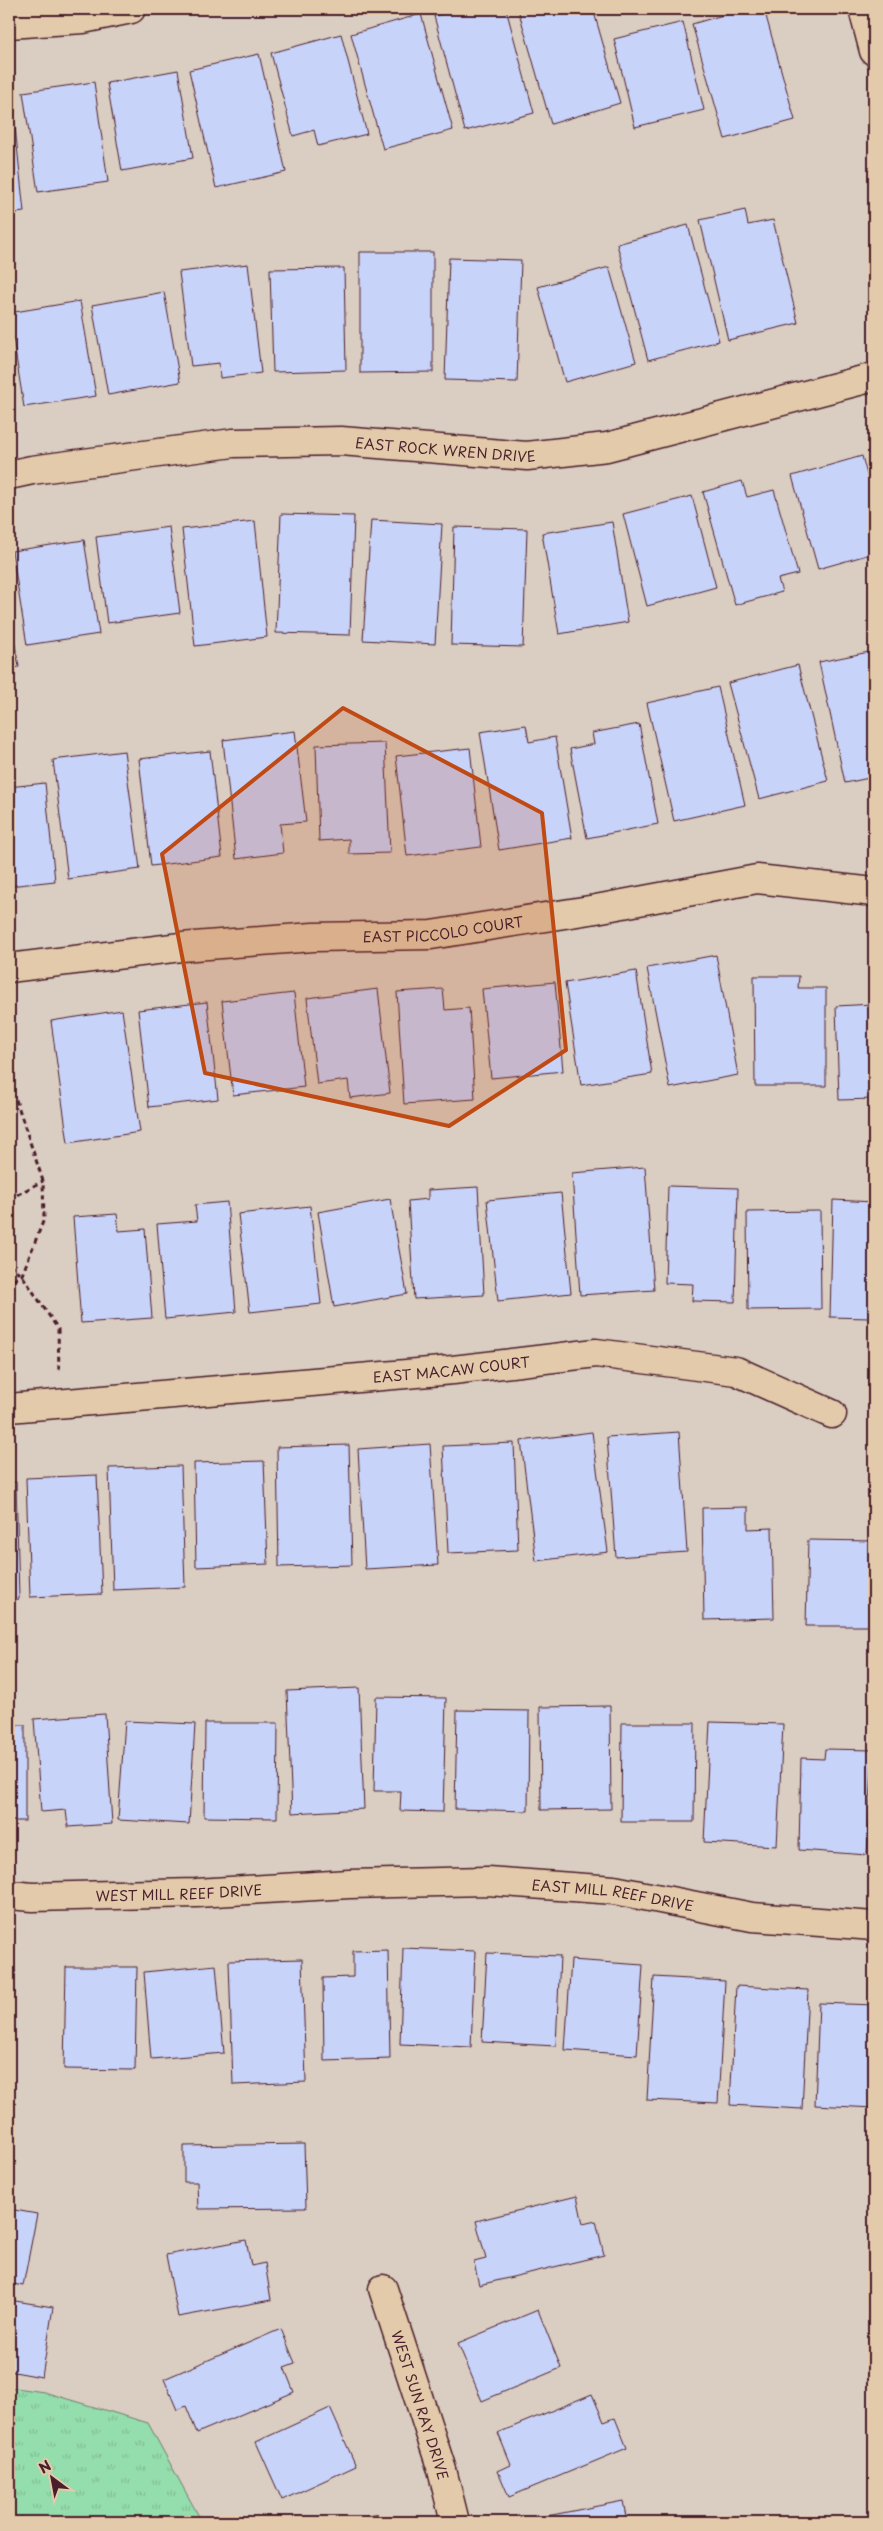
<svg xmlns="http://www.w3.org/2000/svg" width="883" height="2531" font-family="'Playpen Sans',sans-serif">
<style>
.grass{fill:url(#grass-tufts);stroke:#6f7e6c}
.building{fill:#c8d3fa;stroke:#4a1f2b}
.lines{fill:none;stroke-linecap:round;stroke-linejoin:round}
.minor-casing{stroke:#4a1f2b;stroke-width:31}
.tertiary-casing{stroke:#4a1f2b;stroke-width:31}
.path{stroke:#4a1f2b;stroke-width:3;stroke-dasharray:5 4;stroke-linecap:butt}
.minor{stroke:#e2caaa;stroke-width:28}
.tertiary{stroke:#e2caaa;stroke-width:28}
.marked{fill:#c04a14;fill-opacity:0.2;stroke:#c04a14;stroke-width:4;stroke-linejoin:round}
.labels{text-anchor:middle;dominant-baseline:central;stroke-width:4;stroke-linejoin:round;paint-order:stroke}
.street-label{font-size:14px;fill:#4a1f2b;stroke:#e2caaa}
</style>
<defs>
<pattern id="grass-tufts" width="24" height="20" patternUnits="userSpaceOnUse" patternTransform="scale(1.25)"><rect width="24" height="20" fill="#94ddac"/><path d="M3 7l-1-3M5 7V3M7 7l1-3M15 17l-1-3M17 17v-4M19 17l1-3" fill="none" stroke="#81bd94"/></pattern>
</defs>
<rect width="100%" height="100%" fill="#dacdc2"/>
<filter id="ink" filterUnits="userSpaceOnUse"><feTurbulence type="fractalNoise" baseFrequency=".02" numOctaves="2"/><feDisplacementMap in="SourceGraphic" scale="10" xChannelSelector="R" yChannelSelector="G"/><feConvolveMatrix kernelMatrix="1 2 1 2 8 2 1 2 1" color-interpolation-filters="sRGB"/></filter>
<g filter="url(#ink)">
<path class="grass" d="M 9,2387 L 44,2392 L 148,2423 L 202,2522 L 9,2522 Z"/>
<g class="building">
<path d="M 462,9 L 506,9 L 534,113 L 465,131 L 434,16 Z"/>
<path d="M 518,9 L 593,9 L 620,103 L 551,124 Z"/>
<path d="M 744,9 L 764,9 L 795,120 L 725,139 L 692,24 Z"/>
<path d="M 421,14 L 453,130 L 383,149 L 351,34 Z"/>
<path d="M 683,22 L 704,110 L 635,127 L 614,39 Z"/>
<path d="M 341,34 L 367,134 L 318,146 L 314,130 L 293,136 L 271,53 Z"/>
<path d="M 259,54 L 286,172 L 216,188 L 189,70 Z"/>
<path d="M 178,70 L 193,158 L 122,171 L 107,83 Z"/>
<path d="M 94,82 L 108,182 L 38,192 L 23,92 Z"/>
<path d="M 9,89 L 11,89 L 24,212 L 9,214 Z"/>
<path d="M 745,210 L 748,225 L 773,220 L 798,323 L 728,340 L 700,220 Z"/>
<path d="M 688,225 L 719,341 L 648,360 L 617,244 Z"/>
<path d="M 360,252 L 433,252 L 433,372 L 360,373 Z"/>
<path d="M 449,258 L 521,260 L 517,382 L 445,380 Z"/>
<path d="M 248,264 L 261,373 L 220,378 L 219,363 L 191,366 L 179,272 Z"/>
<path d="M 609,267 L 636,362 L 565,382 L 538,287 Z"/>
<path d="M 344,268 L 346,370 L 273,372 L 270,269 Z"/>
<path d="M 164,292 L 180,382 L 108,395 L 92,305 Z"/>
<path d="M 80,301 L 96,396 L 24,407 L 9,313 Z"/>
<path d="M 862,456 L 874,501 L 874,553 L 818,569 L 792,476 Z"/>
<path d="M 742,481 L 747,497 L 774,490 L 798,574 L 778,579 L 782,592 L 735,605 L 703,492 Z"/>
<path d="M 692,496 L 716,587 L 647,606 L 623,514 Z"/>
<path d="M 281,514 L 354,516 L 350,635 L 276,633 Z"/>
<path d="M 371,520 L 442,524 L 435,644 L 363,640 Z"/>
<path d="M 255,521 L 267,637 L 195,646 L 182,529 Z"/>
<path d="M 612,522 L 628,622 L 559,634 L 542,533 Z"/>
<path d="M 169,527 L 180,613 L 107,623 L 96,537 Z"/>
<path d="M 454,527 L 527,529 L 523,647 L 451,645 Z"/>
<path d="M 84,540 L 99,634 L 27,645 L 12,551 Z"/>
<path d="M 9,612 L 19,667 L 9,669 Z"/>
<path d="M 874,651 L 874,777 L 845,783 L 819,662 Z"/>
<path d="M 798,665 L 828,781 L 759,799 L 728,683 Z"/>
<path d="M 718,687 L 745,805 L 674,821 L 647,703 Z"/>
<path d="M 639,724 L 658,824 L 587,838 L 570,749 L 594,744 L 592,733 Z"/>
<path d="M 526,725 L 529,742 L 555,737 L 572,838 L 499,850 L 480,732 Z"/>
<path d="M 295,731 L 306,822 L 280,824 L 283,853 L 236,859 L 223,740 Z"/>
<path d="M 385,743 L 390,853 L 349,854 L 349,839 L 319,841 L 316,745 Z"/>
<path d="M 470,748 L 481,847 L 407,856 L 396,756 Z"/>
<path d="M 124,751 L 140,869 L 68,879 L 53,760 Z"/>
<path d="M 210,751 L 222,857 L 151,866 L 139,759 Z"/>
<path d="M 45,783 L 55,881 L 9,886 L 9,787 Z"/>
<path d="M 716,955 L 738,1075 L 670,1088 L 647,968 Z"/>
<path d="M 636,971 L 652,1074 L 581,1085 L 565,983 Z"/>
<path d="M 754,976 L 799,976 L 798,988 L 826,988 L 826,1086 L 755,1086 Z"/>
<path d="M 555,982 L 563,1071 L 491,1078 L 482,989 Z"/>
<path d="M 378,989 L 390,1093 L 350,1098 L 348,1080 L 317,1084 L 307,998 Z"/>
<path d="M 443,989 L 445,1010 L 469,1008 L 475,1099 L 404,1104 L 397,992 Z"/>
<path d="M 294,993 L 304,1087 L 233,1095 L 222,1001 Z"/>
<path d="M 207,1002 L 218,1099 L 149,1107 L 138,1010 Z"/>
<path d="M 874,1004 L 874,1099 L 839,1100 L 836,1006 Z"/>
<path d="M 122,1010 L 140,1132 L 68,1143 L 51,1021 Z"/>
<path d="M 645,1167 L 654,1290 L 580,1295 L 572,1173 Z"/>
<path d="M 668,1186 L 738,1188 L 735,1302 L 692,1301 L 693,1284 L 665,1283 Z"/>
<path d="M 478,1187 L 484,1295 L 414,1299 L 408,1201 L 428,1199 L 428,1190 Z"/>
<path d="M 561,1193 L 571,1293 L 498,1301 L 487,1200 Z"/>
<path d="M 390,1199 L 407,1294 L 334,1307 L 318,1212 Z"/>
<path d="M 833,1200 L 874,1202 L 874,1303 L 871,1303 L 870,1318 L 830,1317 Z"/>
<path d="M 227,1202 L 236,1312 L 165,1319 L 157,1224 L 197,1221 L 195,1205 Z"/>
<path d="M 310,1206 L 321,1304 L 250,1312 L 238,1214 Z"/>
<path d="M 820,1211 L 821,1309 L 748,1310 L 747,1212 Z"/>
<path d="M 117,1214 L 119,1231 L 145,1229 L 152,1318 L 81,1323 L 73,1217 Z"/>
<path d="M 592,1432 L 608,1552 L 536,1561 L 521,1441 Z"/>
<path d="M 679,1432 L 687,1552 L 616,1557 L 607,1437 Z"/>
<path d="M 514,1443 L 518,1550 L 448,1553 L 443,1446 Z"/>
<path d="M 430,1444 L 438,1565 L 365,1569 L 358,1449 Z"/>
<path d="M 349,1445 L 352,1565 L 279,1567 L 277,1447 Z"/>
<path d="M 264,1461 L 268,1564 L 196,1567 L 194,1463 Z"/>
<path d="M 181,1466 L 185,1587 L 113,1590 L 109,1468 Z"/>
<path d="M 97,1475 L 102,1594 L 30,1597 L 26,1478 Z"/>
<path d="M 9,1482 L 16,1482 L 19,1599 L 9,1600 Z"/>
<path d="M 748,1507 L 748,1529 L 772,1528 L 774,1618 L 704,1620 L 702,1508 Z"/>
<path d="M 808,1540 L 874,1541 L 874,1626 L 806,1626 Z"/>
<path d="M 359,1688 L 364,1809 L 292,1813 L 287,1691 Z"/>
<path d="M 376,1697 L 446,1698 L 443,1812 L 400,1811 L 401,1791 L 374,1791 Z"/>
<path d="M 610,1706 L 611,1809 L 541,1810 L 540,1707 Z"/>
<path d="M 457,1710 L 529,1711 L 528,1811 L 455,1809 Z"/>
<path d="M 105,1714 L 112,1824 L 68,1827 L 66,1810 L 41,1812 L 34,1719 Z"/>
<path d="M 125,1721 L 195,1724 L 189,1824 L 118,1820 Z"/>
<path d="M 710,1722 L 783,1724 L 777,1846 L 704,1842 Z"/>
<path d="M 205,1723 L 278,1723 L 277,1818 L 204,1817 Z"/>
<path d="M 622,1723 L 695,1723 L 694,1822 L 621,1822 Z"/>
<rect x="9" y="1725" width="16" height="96"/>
<path d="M 825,1749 L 873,1750 L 867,1855 L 799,1850 L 801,1758 L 824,1759 Z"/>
<path d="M 403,1948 L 475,1951 L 471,2047 L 400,2044 Z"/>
<path d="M 388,1950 L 390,2059 L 324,2061 L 323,1978 L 353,1977 L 353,1951 Z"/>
<path d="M 487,1953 L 560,1956 L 556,2046 L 482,2042 Z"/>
<path d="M 302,1959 L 306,2082 L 233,2085 L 229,1961 Z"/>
<path d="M 571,1960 L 643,1965 L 637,2055 L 565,2050 Z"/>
<path d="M 216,1965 L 224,2053 L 151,2059 L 144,1972 Z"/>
<path d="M 66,1967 L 137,1967 L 135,2070 L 64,2069 Z"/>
<path d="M 654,1977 L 725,1981 L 718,2103 L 647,2100 Z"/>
<path d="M 736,1986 L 808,1990 L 802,2109 L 730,2105 Z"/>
<path d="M 819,2003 L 874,2005 L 874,2108 L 815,2105 Z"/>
<path d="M 304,2144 L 306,2208 L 198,2209 L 197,2182 L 184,2182 L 184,2146 Z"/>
<path d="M 577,2196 L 583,2224 L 596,2221 L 604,2255 L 479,2285 L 474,2262 L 486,2259 L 476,2221 Z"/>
<path d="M 9,2209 L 37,2214 L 23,2286 L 9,2283 Z"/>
<path d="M 246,2240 L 251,2266 L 265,2263 L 271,2300 L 178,2317 L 166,2255 Z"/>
<path d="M 9,2300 L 53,2307 L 42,2377 L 9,2371 Z"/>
<path d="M 538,2310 L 561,2368 L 482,2401 L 458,2343 Z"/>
<path d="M 281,2329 L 295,2363 L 284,2367 L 294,2392 L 197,2433 L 186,2406 L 177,2410 L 164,2379 Z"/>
<path d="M 592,2394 L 604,2422 L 615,2418 L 627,2448 L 509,2497 L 498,2471 L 511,2465 L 498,2433 Z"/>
<path d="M 330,2408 L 356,2466 L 282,2500 L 256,2442 Z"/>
<path d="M 623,2501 L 627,2522 L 522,2522 L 522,2521 Z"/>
<path d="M 377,2514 L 379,2522 L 345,2522 Z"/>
</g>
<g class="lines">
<defs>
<g id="minor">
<path d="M 9,24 L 83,19 L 131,9"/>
<path id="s1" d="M 9,475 L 32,470 L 233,443 L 341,441 L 527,456 L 607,447 L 874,377"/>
<path id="s2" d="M 9,968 L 181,947 L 313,937 L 431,935 L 596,909 L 757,879 L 874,892"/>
<path id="s3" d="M 9,1408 L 453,1370 L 596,1353 L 736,1371 L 832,1414"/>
<path id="s4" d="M 9,1895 L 33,1897 L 196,1893 L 349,1884 L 487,1881 L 614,1890 L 752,1917 L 874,1926"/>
<path id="s5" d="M 383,2289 L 442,2470 L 455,2522"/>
</g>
<path id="tertiary" d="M 863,9 L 874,51"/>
</defs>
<use href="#minor" class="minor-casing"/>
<use href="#tertiary" class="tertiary-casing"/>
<g class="path">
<path d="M 9,1094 L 16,1100 L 43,1181 L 44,1219 L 22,1275 L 9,1283"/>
<path d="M 9,1199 L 43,1181"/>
<path d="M 9,1265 L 22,1275 L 58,1329 L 59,1372"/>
</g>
<use href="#minor" class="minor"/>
<use href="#tertiary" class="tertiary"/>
</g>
</g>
<path class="marked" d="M 343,708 L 542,813 L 566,1050 L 449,1126 L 205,1073 L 162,854 Z"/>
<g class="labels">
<g class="street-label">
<text stroke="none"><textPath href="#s1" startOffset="439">EAST ROCK WREN DRIVE</textPath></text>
<text stroke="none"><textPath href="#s2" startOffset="436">EAST PICCOLO COURT</textPath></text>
<text stroke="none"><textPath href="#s3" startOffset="444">EAST MACAW COURT</textPath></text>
<text stroke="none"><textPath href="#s4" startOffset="170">WEST MILL REEF DRIVE</textPath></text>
<text stroke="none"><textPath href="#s4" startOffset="605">EAST MILL REEF DRIVE</textPath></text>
<text stroke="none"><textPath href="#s5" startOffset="122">WEST SUN RAY DRIVE</textPath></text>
</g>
</g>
<rect width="883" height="2531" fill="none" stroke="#e2caaa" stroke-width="30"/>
<rect x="15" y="15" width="853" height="2501" fill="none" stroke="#4a1f2b" stroke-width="2" filter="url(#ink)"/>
<g transform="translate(52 2478) rotate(328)" stroke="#e2caaa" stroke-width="4" paint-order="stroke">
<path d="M0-4L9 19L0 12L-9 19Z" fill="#4a1f2b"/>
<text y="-8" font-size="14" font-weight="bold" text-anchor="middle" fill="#4a1f2b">N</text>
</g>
</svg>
